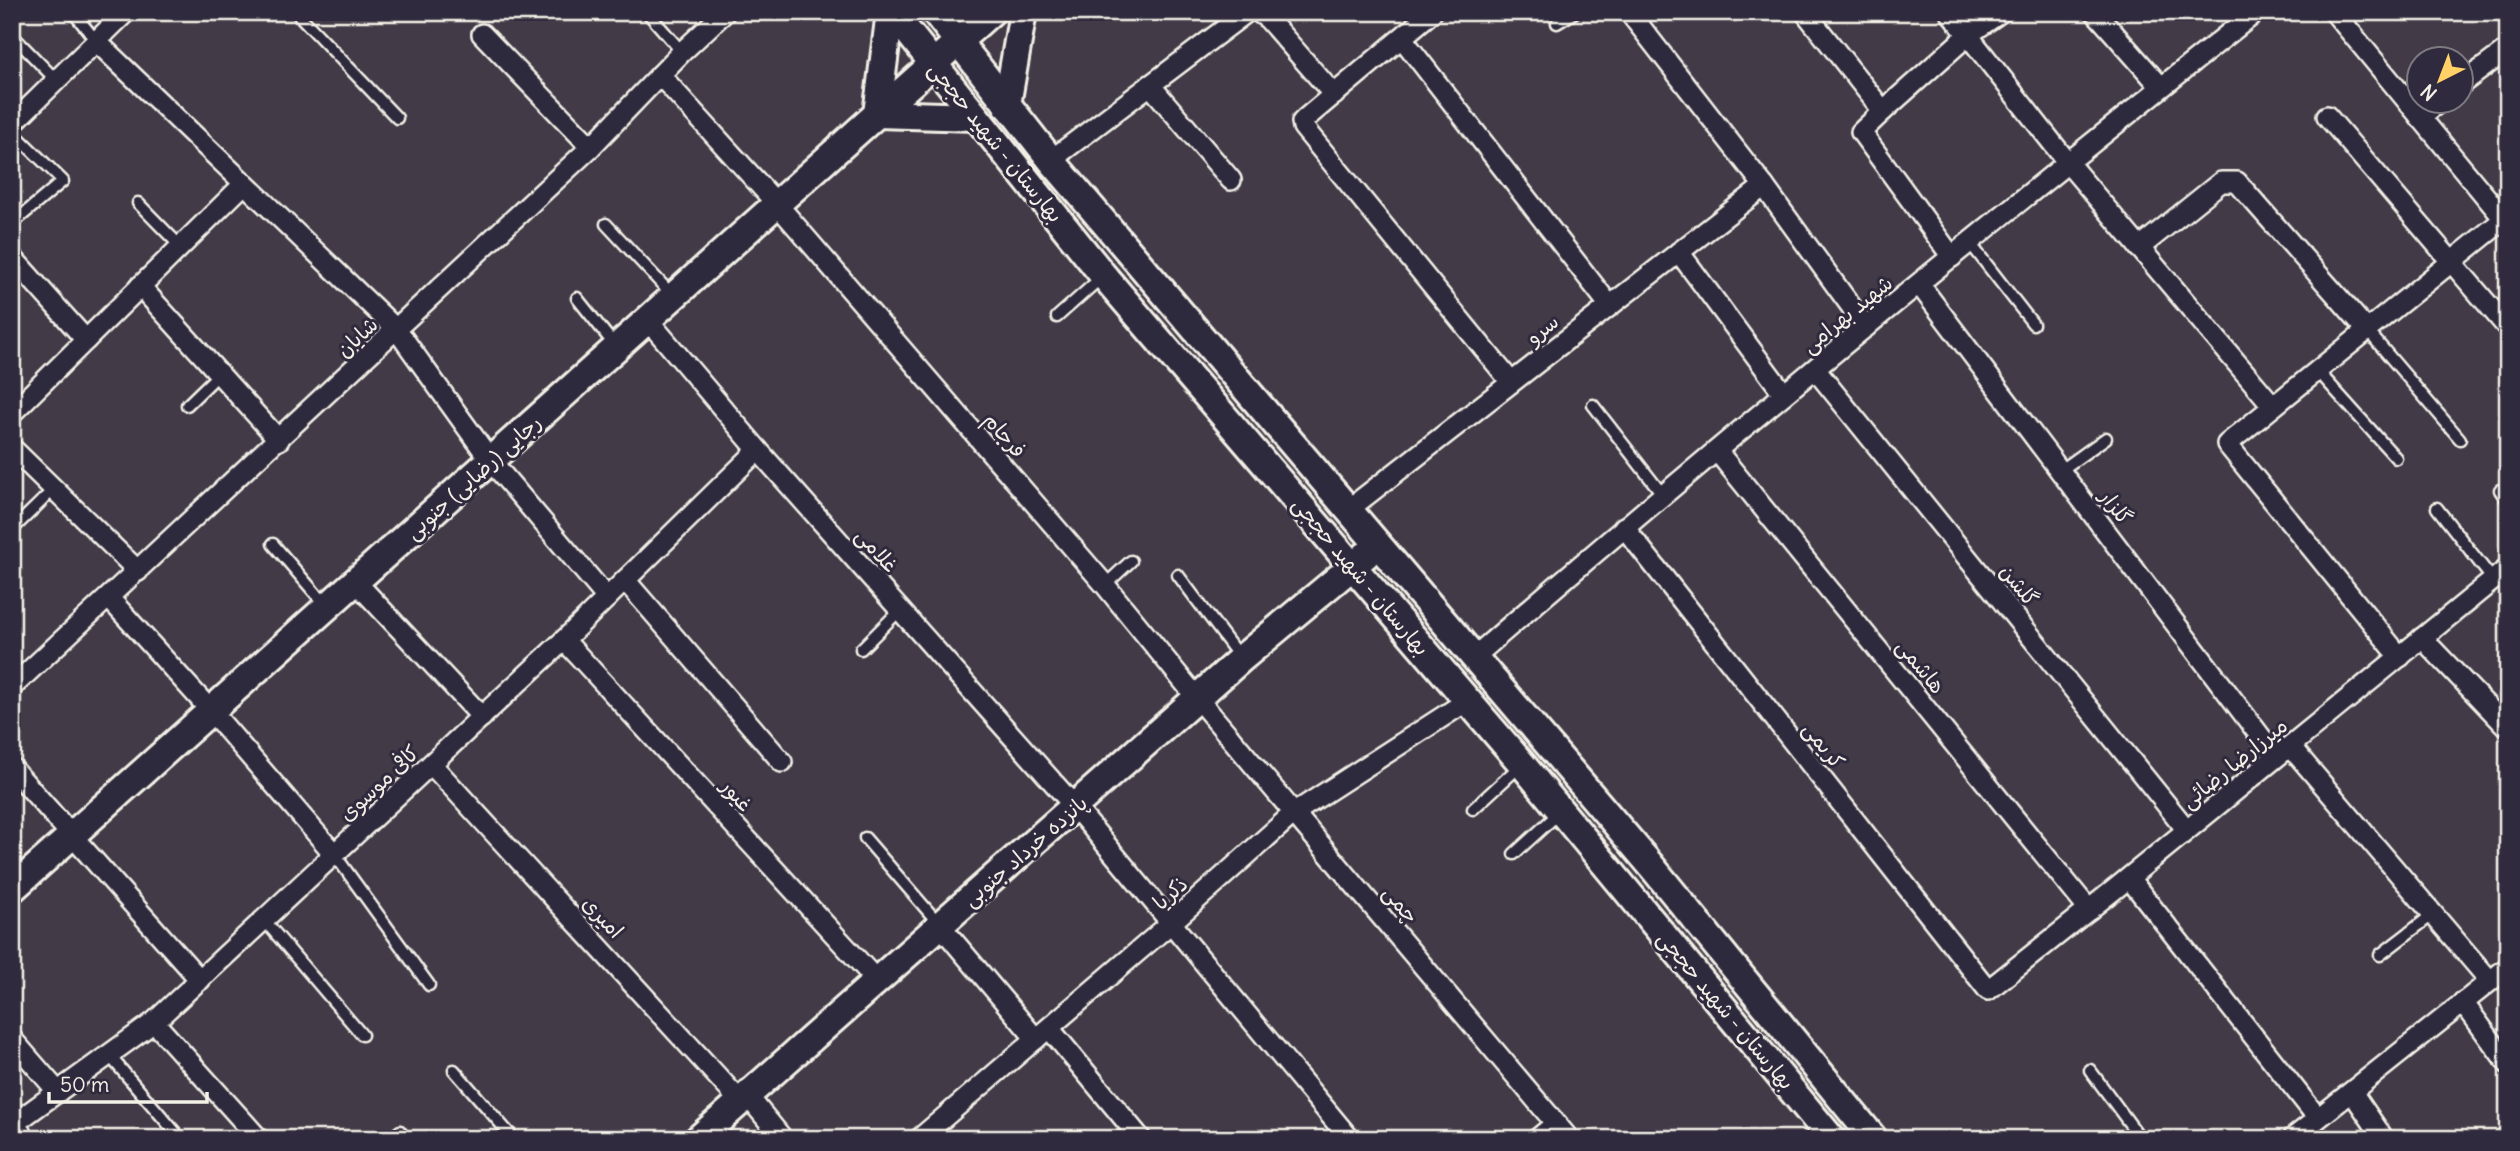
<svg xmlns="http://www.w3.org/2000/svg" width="2520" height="1151" font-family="Delius,'Playpen Sans Arabic',sans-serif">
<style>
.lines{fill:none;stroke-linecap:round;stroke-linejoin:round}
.lane-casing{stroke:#f4f1e8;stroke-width:15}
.street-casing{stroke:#f4f1e8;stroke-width:24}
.secondary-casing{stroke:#f4f1e8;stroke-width:32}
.lane{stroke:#2f2a3d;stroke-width:10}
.street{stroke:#2f2a3d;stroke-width:19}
.secondary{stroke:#2f2a3d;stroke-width:26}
.labels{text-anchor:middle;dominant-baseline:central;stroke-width:6;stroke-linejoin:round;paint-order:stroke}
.street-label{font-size:21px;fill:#f4f1e8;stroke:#2f2a3d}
</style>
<rect width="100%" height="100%" fill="#423a47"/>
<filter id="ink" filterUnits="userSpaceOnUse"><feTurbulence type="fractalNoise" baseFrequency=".0143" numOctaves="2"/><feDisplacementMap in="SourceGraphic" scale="14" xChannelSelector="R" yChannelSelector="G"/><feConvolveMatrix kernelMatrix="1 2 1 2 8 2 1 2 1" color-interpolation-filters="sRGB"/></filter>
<g filter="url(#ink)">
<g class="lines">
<defs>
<g id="lane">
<path d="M 73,12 L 97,42"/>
<path d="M 296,12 L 397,118"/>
<path d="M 647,12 L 682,52"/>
<path d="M 1557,23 L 1575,12"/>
<path d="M 12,35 L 57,81"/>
<path d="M 12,131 L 63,181 L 12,224"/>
<path d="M 138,203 L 181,247"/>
<path d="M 606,224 L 672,295"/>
<path d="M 1970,243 L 2033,324"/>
<path d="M 577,298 L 616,347"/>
<path d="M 1057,317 L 1103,276"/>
<path d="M 2367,330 L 2460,439"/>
<path d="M 2317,370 L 2396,458"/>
<path d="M 187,405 L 219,374"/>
<path d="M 1593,405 L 1663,495"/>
<path d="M 2060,471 L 2106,438"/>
<path d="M 2500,490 L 2508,502"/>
<path d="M 2437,508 L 2493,580"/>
<path d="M 12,530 L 54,489"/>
<path d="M 273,544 L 327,607"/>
<path d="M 1178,575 L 1241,659"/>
<path d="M 1105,585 L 1131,561"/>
<path d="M 861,649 L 900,610"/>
<path d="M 1473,809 L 1521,765"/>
<path d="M 865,838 L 940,925"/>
<path d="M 1514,854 L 1560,812"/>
<path d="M 335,855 L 429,985"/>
<path d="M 265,921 L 362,1035"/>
<path d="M 2380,955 L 2432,915"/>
<path d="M 109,1055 L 181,1139"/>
<path d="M 454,1070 L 514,1139"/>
<path d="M 2090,1070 L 2141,1139"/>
<path d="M 390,1139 L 400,1131"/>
<path d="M 1530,1139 L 1553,1120"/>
</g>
<g id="street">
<path d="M 1258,12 L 1268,19 L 1334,95"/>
<path d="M 1432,12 L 1306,118 L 1302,122 L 1303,127 L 1511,382"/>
<path d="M 1629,12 L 1764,186 L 1866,327"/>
<path d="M 1805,12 L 1883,111 L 1861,132 L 1952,257"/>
<path d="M 1950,12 L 2068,163 L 2273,406"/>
<path d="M 2095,12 L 2161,87"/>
<path d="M 2334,12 L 2504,219"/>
<path d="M 482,34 L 591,147"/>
<path d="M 1402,38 L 1610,306"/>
<path d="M 97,42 L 397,330 L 491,461 L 607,598"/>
<path d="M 660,75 L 776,203 L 1105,585 L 1197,698 L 1569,1139"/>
<path d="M 1150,85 L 1231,180"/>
<path d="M 2460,85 L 2508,49"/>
<path d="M 1883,111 L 1968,35 L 2001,12"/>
<path d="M 2327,116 L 2508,328"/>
<path d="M 2420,117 L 2439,102"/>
<path d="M 12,124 L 126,12"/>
<path d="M 1051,160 L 1247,12"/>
<path d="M 2139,248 L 2221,182 L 2237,182 L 2367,330"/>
<path d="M 1679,252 L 1784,394"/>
<path d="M 12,257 L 86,340"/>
<path d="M 1919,284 L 2276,757"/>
<path d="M 140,286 L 279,440"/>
<path d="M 648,320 L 758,450 L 1075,807 L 1350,1139"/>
<path d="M 1815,369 L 2187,830"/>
<path d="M 12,413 L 244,184"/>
<path d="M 12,448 L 138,571"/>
<path d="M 1717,451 L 2089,910"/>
<path d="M 1349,509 L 1764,186"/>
<path d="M 1624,527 L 1988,990 L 2115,889 L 2508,568"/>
<path d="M 625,580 L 782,762"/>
<path d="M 356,582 L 482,717"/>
<path d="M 109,598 L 212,712 L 335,855"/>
<path d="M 2422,638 L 2508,728"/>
<path d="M 564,640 L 877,981"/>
<path d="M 2400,657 L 2227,444 L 2508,216"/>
<path d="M 1473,658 C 1728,436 1991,223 2256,12"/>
<path d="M 12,687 L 591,147 L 682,52 L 725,12"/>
<path d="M 2290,746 L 2490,981"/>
<path d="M 432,765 L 740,1101"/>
<path d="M 12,768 L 200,980"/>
<path d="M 2129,878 L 2317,1117"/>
<path d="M 940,925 L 1036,1039"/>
<path d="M 2463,1002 L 2508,1064"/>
<path d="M 154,1022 L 259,1139"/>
<path d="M 1049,1028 L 1141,1139"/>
<path d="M 12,1039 L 58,1092"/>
<path d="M 2352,1092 L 2384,1139"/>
<path d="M 747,1095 L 783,1139"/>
<path d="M 13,1124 L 26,1139"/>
<path d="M 12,1125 L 154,1022 L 564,640 L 758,450"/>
<path d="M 919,1139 L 1171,923 L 1294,813 L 1467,701"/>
<path d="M 2292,1139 L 2508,967"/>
</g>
<g id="secondary">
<path d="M 890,12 L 877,114 L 975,117"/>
<path d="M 892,12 L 1103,275 L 1522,764 L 1832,1139"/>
<path d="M 935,12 L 1051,160 L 1649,863 L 1874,1139"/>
<path d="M 1007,105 L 1023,12"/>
<path d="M 12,889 L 991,12"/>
<path d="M 698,1139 L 1241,659 L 1366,555"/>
</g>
</defs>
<use href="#lane" class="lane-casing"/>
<use href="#street" class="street-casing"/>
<use href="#secondary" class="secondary-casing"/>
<use href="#lane" class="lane"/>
<use href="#street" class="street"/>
<use href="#secondary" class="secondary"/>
</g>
</g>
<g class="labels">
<g class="street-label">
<text transform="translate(996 142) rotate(51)">بهارستان - شهید حججی</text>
<text transform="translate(1847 314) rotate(-39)">شهید بهرامی</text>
<text transform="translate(1542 329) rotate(-38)">سرو</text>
<text transform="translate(357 337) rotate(-43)">شایان</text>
<text transform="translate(1005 435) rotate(49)">فرجام</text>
<text transform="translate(473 477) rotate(-42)">رجایی (رضایی) جنوبی</text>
<text transform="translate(2116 507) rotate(53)">گلزار</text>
<text transform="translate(877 550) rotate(48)">غلامی</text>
<text transform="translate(1361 576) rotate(50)">بهارستان - شهید حججی</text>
<text transform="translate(2019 585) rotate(51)">گلشن</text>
<text transform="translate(1921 666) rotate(51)">هاشمی</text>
<text transform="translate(1824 745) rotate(52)">کریمی</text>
<text transform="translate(2234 763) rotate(-39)">میرزارضا رضائی</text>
<text transform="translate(379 783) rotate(-43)">کافی موسوی</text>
<text transform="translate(737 795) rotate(48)">غیور</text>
<text transform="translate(1025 851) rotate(-41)">پانزده خرداد جنوبی</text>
<text transform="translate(1170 893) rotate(-42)">ذکریا</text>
<text transform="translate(1401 904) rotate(50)">چمی</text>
<text transform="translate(603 917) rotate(47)">امیری</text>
<text transform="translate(1726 1010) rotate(50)">بهارستان - شهید حججی</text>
</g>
</g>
<rect width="2520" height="1151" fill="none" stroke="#2f2a3d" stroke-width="42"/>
<rect x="21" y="21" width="2478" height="1109" fill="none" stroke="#f4f1e8" stroke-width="2.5" filter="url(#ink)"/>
<g transform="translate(2440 80) rotate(222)"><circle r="33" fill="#2f2a3d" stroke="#7e7a81" stroke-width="2"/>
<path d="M0-5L12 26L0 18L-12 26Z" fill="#ffd166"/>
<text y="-10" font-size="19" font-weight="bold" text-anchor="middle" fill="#f4f1e8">N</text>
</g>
<path d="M49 1092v10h158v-10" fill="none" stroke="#f4f1e8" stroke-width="3.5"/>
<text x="60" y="1092" font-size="21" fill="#f4f1e8" stroke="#2f2a3d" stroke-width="5" paint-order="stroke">50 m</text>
</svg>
